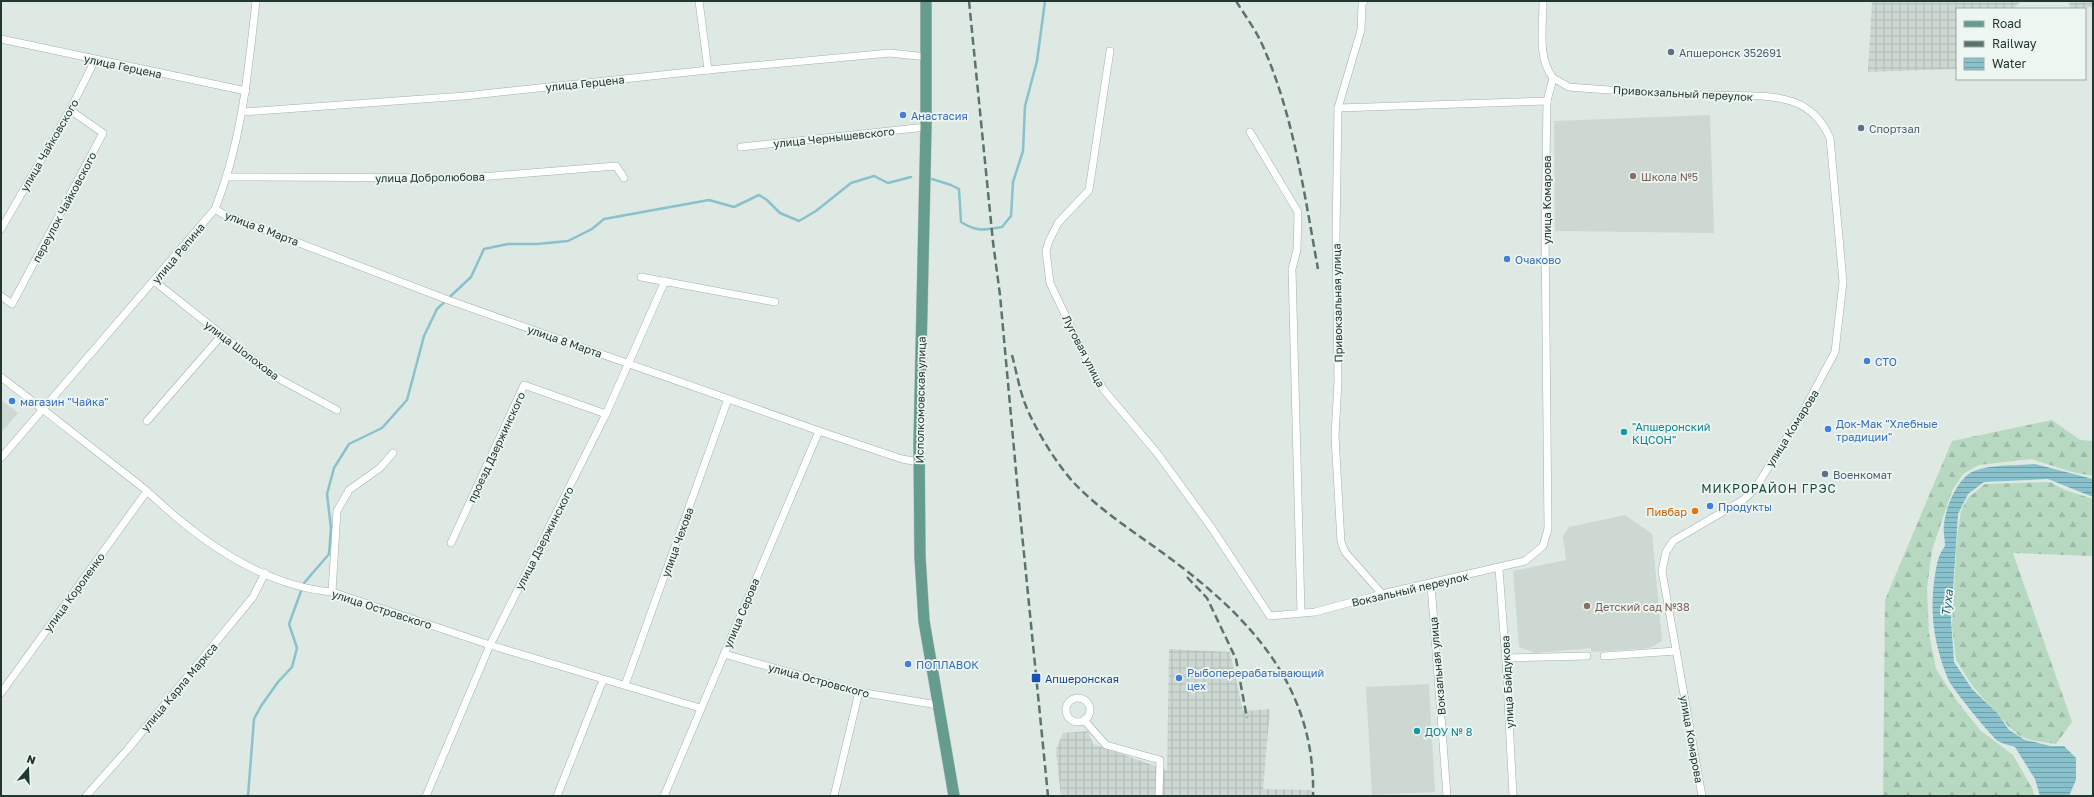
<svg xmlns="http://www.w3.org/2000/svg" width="2094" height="797" font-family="'Golos Text',sans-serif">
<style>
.built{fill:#cdd8d3}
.industrial{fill:url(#industrial-grid)}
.forest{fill:url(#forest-firs)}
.water{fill:url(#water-rules)}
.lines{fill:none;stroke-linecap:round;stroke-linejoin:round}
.stream{stroke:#89c1cc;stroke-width:2.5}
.street-casing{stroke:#a2b0ab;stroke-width:8}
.primary-casing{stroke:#bcc3c1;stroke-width:12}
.street{stroke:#fff;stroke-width:7}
.primary{stroke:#659c8e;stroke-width:11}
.rail{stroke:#5b736d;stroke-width:2.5;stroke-dasharray:8 4;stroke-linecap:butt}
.service-dot{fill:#5c6f8a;stroke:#eef6f2;stroke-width:1.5}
.shop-dot{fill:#3f7fe0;stroke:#eef6f2;stroke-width:1.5}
.education-dot{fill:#8d6e63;stroke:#eef6f2;stroke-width:1.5}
.culture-dot{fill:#0f9aa8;stroke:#eef6f2;stroke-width:1.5}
.food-dot{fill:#e8710a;stroke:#eef6f2;stroke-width:1.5}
.transit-dot{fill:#1a4fb4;stroke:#eef6f2;stroke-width:1.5}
.labels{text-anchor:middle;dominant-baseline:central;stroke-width:3.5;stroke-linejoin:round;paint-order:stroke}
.service-label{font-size:11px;fill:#4e5e75;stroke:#eef6f2;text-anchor:start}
.street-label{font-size:11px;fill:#213731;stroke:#eef6f2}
.shop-label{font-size:11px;fill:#366cbe;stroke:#eef6f2;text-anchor:start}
.education-label{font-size:11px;fill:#785e54;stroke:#eef6f2;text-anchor:start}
.culture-label{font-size:11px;fill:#0d838f;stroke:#eef6f2;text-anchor:start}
.food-label{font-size:11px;fill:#c56008;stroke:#eef6f2;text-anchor:end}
.transit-label{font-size:11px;fill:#164399;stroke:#eef6f2;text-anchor:start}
.neighbourhood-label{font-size:12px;letter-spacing:1px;fill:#1e483e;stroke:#eef6f2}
.water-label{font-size:12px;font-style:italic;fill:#1f626f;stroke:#eef6f2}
</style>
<defs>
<pattern id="industrial-grid" width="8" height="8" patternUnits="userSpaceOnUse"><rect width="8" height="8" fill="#cdd8d3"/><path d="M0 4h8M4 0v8" fill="none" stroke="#b0bab6"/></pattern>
<pattern id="forest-firs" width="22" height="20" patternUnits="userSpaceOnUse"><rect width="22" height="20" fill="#b8d9c1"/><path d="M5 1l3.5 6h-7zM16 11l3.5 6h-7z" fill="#9ebba6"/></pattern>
<pattern id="water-rules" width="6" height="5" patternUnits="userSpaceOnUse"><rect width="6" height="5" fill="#89c1cc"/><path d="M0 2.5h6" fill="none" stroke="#709ea6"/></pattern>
</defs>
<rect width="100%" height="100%" fill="#dee9e4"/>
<g class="built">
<path d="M 1710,115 L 1714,233 L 1555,231 L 1554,121 Z"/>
<path d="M 1,400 L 18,413 L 1,433 Z"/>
<path d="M 1625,515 L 1652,534 L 1662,641 L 1650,648 L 1591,652 L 1591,648 L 1536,653 L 1519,647 L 1513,571 L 1566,560 L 1563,536 L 1569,527 Z"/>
<path d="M 1429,684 L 1435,792 L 1372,795 L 1366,687 Z"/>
</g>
<g class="industrial">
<path d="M 1872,1 L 2021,1 L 2013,9 L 1957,9 L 1957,69 L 1868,72 Z"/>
<path d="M 2069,1 L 2093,1 L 2093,7 L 2070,9 Z"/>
<path d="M 1169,649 L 1230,652 L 1243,711 L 1270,709 L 1263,789 L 1312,790 L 1312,796 L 1061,796 L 1056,750 L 1063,733 L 1088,731 L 1093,744 L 1167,770 Z"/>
</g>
<g class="forest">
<path d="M 2052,420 L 2080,440 L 2093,441 L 2093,476 L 2072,472 L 2031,459 L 1979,465 L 1963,474 L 1952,491 L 1932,550 L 1927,589 L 1929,633 L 1936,669 L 1957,701 L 1980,730 L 2013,755 L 2033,790 L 2034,796 L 1883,796 L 1885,600 L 1952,441 Z"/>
<path d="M 2050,482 L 2065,490 L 2093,499 L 2093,556 L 2013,553 L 2072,722 L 2056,744 L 2031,740 L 2020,736 L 2010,728 L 1973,687 L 1956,660 L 1952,626 L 1957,536 L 1961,511 L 1968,498 L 1985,484 Z"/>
</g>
<path class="water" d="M 2035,464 L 2093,479 L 2093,497 L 2048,479 L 1984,482 L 1968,494 L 1958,514 L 1951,620 L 1954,662 L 1972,689 L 1997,713 L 2009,730 L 2025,740 L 2051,746 L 2064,746 L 2076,758 L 2076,780 L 2069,796 L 2040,796 L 2035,779 L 2015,747 C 2010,745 2003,744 1998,741 C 1991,736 1951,687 1948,679 C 1934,645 1929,612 1935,575 C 1937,564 1938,555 1945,546 C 1945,539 1943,532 1944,525 C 1945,508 1958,477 1974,471 C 1992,464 2016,466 2035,464 Z"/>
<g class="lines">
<g class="stream">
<path d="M 932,179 L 951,185 L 959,189 L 961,222 C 977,232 983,230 1002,227 L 1011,216 L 1013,182 L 1023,151 L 1025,106 L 1037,61 L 1045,1"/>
<path d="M 248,796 L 254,719 L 261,706 L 278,682 L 292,667 L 297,648 L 289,624 L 304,583 L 329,554 L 331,528 L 327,494 L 334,468 L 349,444 L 382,428 L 407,400 L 424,336 L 437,309 L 471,277 L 484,249 L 508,244 L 537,244 L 568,241 L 592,229 L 604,219 L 709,200 L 734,207 L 759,195 L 767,200 L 780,213 L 799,221 L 816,211 L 851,183 L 874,176 L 888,183 L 911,177"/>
</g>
<defs>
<g id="street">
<path d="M 699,1 L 708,70"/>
<path d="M 1364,1 L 1362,5 L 1361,30 L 1338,108 L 1336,234 L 1338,381 L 1335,436 L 1341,542 L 1345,552 L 1382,594"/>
<path d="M 1,39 L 246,91"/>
<path d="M 1110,51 L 1089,190 L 1058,223 L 1049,241 L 1046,251 L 1050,283 L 1086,359 L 1103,389 L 1157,453 L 1211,527 L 1270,616 L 1315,612 L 1382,594 L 1525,561 L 1543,546 L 1548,529 L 1545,231 L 1547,101 L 1553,78 C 1537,57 1543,27 1543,1"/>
<path d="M 1553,78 L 1569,87 C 1609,90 1650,93 1691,95 C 1720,97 1768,92 1794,102 C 1812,109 1822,121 1830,138 L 1843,282 L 1835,352 L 1805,408 L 1755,489 L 1743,500 L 1673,541 L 1666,552 L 1662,571 L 1702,796"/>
<path d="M 1338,108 L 1547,101"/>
<path d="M 243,112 L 464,96 L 708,70 L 890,53 L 927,57"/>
<path d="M 1250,132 L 1298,212 L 1297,250 L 1292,269 L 1301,612"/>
<path d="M 741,147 L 926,127"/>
<path d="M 228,177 L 468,178 L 616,166 L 624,178"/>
<path d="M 215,209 L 223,214 L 451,301 L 819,431 L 902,459 L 919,462"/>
<path d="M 1,229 L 70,110 L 95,60"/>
<path d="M 641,277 L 775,302"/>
<path d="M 154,281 L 274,376 L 337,410"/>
<path d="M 1,296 L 12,304 L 103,133 L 70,110"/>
<path d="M 1,377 C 47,412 92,448 137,483 C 151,494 163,506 176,517 C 220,554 275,587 332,592 L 490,645 L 700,708"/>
<path d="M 147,421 L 221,336"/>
<path d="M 1,458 L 215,209 C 242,142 248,72 256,1"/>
<path d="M 451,543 L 524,385 L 606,414"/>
<path d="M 1499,569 L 1506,662 L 1513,796"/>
<path d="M 1431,584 L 1447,796"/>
<path d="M 332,592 L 337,511 L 349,490 L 380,468 L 393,453"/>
<path d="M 724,654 L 859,692 L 938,705"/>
<path d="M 1604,656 L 1676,651"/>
<path d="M 1506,658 L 1587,656"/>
<path d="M 625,685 L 728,399"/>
<path d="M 1,693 L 147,491"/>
<circle cx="1078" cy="710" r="12"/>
<path d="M 1084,720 L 1106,745 L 1160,760 L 1159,796"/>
<path d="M 86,796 L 127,750 L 253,597 L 265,573"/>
<path d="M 426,796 L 490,645 L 606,414 L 665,281"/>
<path d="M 557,796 L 603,680"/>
<path d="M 664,796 L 819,431"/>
<path d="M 834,796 L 859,692"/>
</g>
<path id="primary" d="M 926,1 L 926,127 L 919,443 L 920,557 L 924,621 L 954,796"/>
</defs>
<use href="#street" class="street-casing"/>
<use href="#primary" class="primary-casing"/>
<use href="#street" class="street"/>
<use href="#primary" class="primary"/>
<g class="rail">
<path d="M 969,1 L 993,242 L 1000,295 L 1018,493 L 1048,796"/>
<path d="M 1236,1 C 1246,17 1258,33 1265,51 C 1294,118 1305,198 1318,269"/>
<path d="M 1012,355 C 1016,370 1019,387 1024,401 C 1033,426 1057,465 1075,484 C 1102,512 1136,533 1167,556 C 1250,617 1316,687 1313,796"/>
<path d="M 1187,577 L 1207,598 L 1236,659 L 1247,718"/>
</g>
</g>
<g class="service-dot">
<circle cx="1671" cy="52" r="4"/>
<circle cx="1861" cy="128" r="4"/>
<circle cx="1825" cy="474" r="4"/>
</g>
<g class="shop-dot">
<circle cx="903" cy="115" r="4"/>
<circle cx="1507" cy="259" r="4"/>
<circle cx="1867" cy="361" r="4"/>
<circle cx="12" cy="401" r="4"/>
<circle cx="1828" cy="429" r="4"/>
<circle cx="1710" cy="506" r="4"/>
<circle cx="908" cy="664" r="4"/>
<circle cx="1179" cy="678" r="4"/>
</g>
<g class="education-dot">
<circle cx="1633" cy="176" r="4"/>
<circle cx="1587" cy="606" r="4"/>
</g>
<g class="culture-dot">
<circle cx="1624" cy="432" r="4"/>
<circle cx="1417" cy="731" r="4"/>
</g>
<circle class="food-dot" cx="1695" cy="511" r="4"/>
<rect class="transit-dot" x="1031" y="673" width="10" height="10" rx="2"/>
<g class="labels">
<g class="service-label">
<text x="1679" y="52">Апшеронск 352691</text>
<text x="1869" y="128">Спортзал</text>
<text x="1833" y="474">Военкомат</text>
</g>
<g class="street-label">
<text transform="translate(123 66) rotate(12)">улица Герцена</text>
<text transform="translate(585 83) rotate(-6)">улица Герцена</text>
<text transform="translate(1683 93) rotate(3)">Привокзальный переулок</text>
<text transform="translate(834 137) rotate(-6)">улица Чернышевского</text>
<text transform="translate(49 145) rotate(-60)">улица Чайковского</text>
<text transform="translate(430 177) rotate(-1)">улица Добролюбова</text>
<text transform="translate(1546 200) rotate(-90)">улица Комарова</text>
<text transform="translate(64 207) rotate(-62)">переулок Чайковского</text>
<text transform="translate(262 228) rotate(21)">улица 8 Марта</text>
<text transform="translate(178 253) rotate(-50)">улица Репина</text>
<text transform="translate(1337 303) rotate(-91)">Привокзальная улица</text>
<text transform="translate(565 341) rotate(19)">улица 8 Марта</text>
<text transform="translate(242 350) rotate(37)">улица Шолохова</text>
<text transform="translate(1084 351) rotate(63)">Луговая улица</text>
<text transform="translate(920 400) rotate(-89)">Исполкомовская улица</text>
<text transform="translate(1792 428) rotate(-58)">улица Комарова</text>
<text transform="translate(496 447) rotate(-65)">проезд Дзержинского</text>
<text transform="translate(544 538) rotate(-63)">улица Дзержинского</text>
<text transform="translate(677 542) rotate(-70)">улица Чехова</text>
<text transform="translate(1410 589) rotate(-13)">Вокзальный переулок</text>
<text transform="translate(74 592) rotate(-54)">улица Короленко</text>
<text transform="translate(382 609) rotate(18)">улица Островского</text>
<text transform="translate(741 613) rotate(-67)">улица Серова</text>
<text transform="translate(1437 666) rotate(-95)">Вокзальная улица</text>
<text transform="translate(819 680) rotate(15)">улица Островского</text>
<text transform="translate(1507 682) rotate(-93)">улица Байдукова</text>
<text transform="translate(179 687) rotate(-50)">улица Карла Маркса</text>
<text transform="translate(1692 739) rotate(80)">улица Комарова</text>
</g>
<g class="shop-label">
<text x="911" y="115">Анастасия</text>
<text x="1515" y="259">Очаково</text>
<text x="1875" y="361">СТО</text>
<text x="20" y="401">магазин "Чайка"</text>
<text x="1836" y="423">Док-Мак "Хлебные<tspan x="1836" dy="13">традиции"</tspan></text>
<text x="1718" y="506">Продукты</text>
<text x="916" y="664">ПОПЛАВОК</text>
<text x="1187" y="672">Рыбоперерабатывающий<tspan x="1187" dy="13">цех</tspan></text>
</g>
<g class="education-label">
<text x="1641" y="176">Школа №5</text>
<text x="1595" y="606">Детский сад №38</text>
</g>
<g class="culture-label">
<text x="1632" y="426">"Апшеронский<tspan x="1632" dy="13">КЦСОН"</tspan></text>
<text x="1425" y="731">ДОУ № 8</text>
</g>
<g class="food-label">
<text x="1687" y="511">Пивбар</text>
</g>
<g class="transit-label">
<text x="1045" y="678">Апшеронская</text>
</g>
<g class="neighbourhood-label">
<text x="1769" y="488">МИКРОРАЙОН ГРЭС</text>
</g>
<g class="water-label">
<text transform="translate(1947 603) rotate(-83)">Туха</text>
</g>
</g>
<rect width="2094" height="797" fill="none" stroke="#213731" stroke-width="4"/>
<rect x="1956" y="8" width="130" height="72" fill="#eef6f2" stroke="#9caaa5"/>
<rect x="1964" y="21" width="20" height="6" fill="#659c8e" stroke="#9caaa5"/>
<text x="1992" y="28" font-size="12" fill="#213731">Road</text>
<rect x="1964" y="41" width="20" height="6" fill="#5b736d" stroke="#9caaa5"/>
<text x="1992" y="48" font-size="12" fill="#213731">Railway</text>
<rect x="1964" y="58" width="20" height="12" fill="url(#water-rules)" stroke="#9caaa5"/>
<text x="1992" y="68" font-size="12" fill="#213731">Water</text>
<g transform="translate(28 769) rotate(19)" stroke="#eef6f2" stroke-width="3" paint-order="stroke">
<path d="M0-3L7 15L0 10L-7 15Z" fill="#213731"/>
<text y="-6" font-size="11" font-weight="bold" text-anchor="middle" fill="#213731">N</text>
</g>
</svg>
